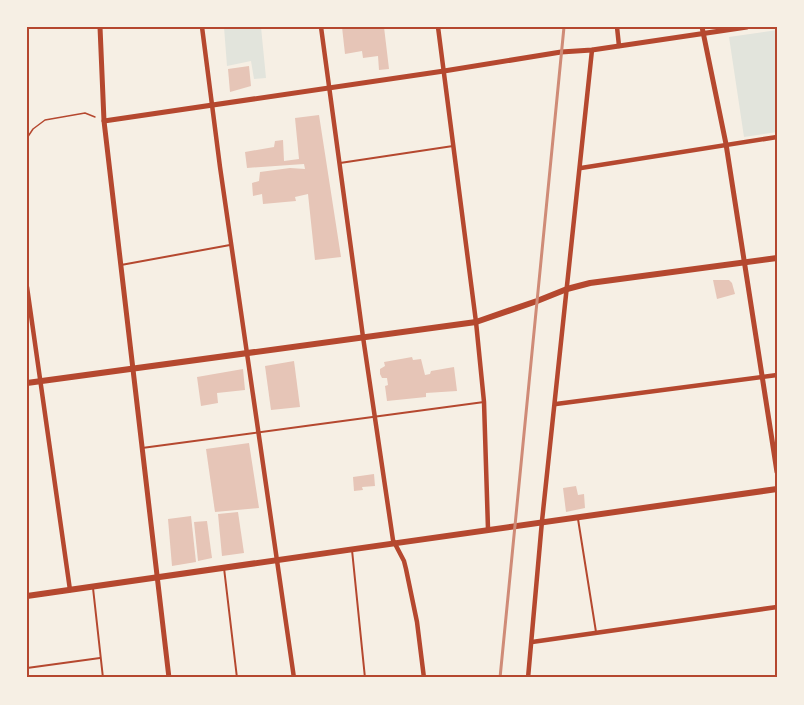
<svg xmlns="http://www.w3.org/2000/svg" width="804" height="705" font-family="'Source Sans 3',sans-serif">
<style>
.green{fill:#e2e4dc}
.building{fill:#e6c5b7}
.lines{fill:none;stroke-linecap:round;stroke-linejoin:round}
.path{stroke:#b5482f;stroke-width:1.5}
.service{stroke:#b5482f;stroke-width:2}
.minor{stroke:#b5482f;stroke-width:4.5}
.tertiary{stroke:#b5482f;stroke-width:5}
.secondary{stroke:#b5482f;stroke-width:6}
.rail{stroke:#cf8b77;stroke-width:3}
.neatline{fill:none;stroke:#b5482f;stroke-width:2}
</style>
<rect width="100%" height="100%" fill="#f6efe4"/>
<g class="green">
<path d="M 224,27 L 261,27 L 266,78 L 254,79 L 251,61 L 227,66 Z"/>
<path d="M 777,30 L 777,132 L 744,137 L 729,37 Z"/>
</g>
<g class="building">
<path d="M 342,27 L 384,27 L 389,69 L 379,70 L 378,56 L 363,58 L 362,51 L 345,54 Z"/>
<path d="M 249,66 L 251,86 L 230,92 L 228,69 Z"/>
<path d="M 319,115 L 341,257 L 315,260 L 308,194 L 295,197 L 296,201 L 263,204 L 262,194 L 253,196 L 252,183 L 259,181 L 260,172 L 290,168 L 305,169 L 304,164 L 247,168 L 245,152 L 274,147 L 275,141 L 283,140 L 284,161 L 299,159 L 295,118 Z"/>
<path d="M 713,280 L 729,280 L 732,283 L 735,294 L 717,299 Z"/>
<path d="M 412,357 L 413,360 L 421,359 L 425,375 L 430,374 L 431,371 L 454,367 L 457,391 L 426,393 L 426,397 L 387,401 L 385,386 L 388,385 L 387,378 L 382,378 L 380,374 L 380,369 L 385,366 L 384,362 Z"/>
<path d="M 294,361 L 300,407 L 271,410 L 265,366 Z"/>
<path d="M 243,369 L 245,390 L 217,393 L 218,403 L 201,406 L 197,377 Z"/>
<path d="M 249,443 L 259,508 L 215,512 L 206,449 Z"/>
<path d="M 374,474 L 375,486 L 362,487 L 363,490 L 354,491 L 353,477 Z"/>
<path d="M 576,486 L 578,495 L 584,494 L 585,508 L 566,512 L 563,488 Z"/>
<path d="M 238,512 L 244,553 L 222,556 L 218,514 Z"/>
<path d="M 191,516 L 196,562 L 172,566 L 168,519 Z"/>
<path d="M 207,521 L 212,558 L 198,561 L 194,522 Z"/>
</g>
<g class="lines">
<path class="path" d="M 27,138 L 33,129 L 45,120 L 85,113 L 95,117"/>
<g class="service">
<path d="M 340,163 L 453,146"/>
<path d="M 121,265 L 230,245"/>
<path d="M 142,448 C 256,432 370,418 484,402"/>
<path d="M 578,519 L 596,632"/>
<path d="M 352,550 L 365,678"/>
<path d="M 224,568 L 237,678"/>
<path d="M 93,588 L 103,678"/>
<path d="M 27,668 L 100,658"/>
</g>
<g class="minor">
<path d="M 202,27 L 220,167 L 294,678"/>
<path d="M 321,27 L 363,337 L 393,540 L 404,561 L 406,569 L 417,622 L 424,678"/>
<path d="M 438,27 L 476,322 L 484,402 L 488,529"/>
<path d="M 617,27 L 619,46"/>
<path d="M 581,168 L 777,137"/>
<path d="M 27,287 L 70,590"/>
<path d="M 556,404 L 777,375"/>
<path d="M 532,642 L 777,607"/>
<path d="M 528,678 L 542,521 L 592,50"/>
</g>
<g class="tertiary">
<path d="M 100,27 L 104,121 L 169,678"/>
<path d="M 702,27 L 726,144 L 777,472"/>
<path d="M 104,121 L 444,71 L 561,52 L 592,50 L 747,27"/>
</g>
<g class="secondary">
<path d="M 27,383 L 476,322 L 537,301 L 567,289 L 590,283 L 777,258"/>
<path d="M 27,596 C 277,561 527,523 777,489"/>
</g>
<path class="rail" d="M 500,678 L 564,27"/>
</g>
<rect width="804" height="705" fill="none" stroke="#f6efe4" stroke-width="57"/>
<rect x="28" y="28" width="748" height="648" class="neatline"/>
</svg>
